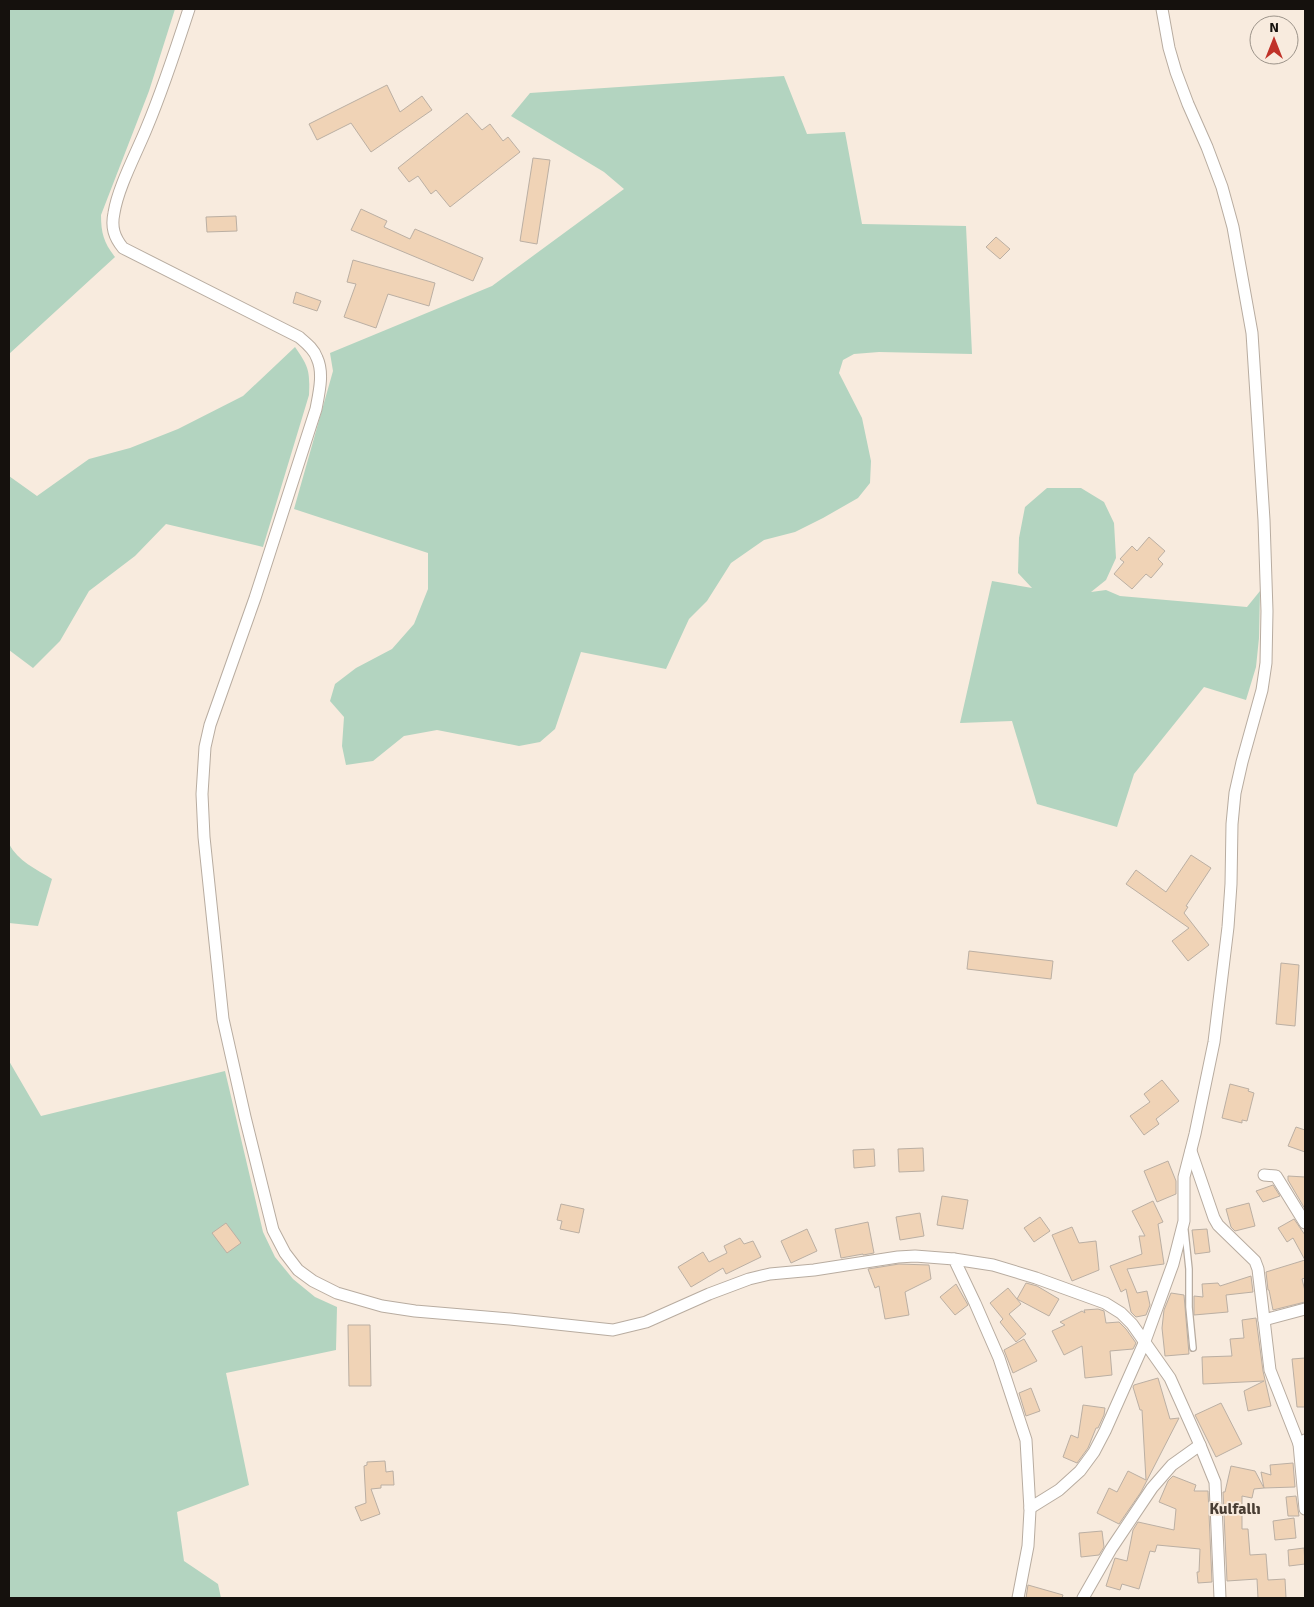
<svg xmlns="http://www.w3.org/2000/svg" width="1314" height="1607" font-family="Signika,sans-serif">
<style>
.green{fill:#b3d4c0}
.building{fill:#f0d3b6;stroke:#bbafa3}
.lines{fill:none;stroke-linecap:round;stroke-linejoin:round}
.service-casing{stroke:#b8aca0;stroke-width:8}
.minor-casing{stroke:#b8aca0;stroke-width:13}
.service{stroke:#fff;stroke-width:5.5}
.minor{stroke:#fff;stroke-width:11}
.labels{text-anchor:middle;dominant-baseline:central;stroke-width:4;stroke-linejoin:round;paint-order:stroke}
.quarter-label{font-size:16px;font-weight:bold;fill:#483d33;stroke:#f8ebde}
</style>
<rect width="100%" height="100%" fill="#f8ebde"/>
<g class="green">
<path d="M 9,9 L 175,9 L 149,91 L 101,215 C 101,233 104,243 115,257 L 9,354 Z"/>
<path d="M 784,76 L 807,134 L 845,132 L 862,224 L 966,226 L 972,354 L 879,352 L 854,354 L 843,360 L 839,373 L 862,418 L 871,461 L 870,483 L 858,498 L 823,518 L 795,532 L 764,540 L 731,563 L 707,601 L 689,619 L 666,669 L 581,652 L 555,729 L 540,742 L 519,746 L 437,730 L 404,736 L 373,761 L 346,765 L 342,746 L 344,717 L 330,701 L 335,684 L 356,668 L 392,649 L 414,624 L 428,589 L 428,553 L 294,509 L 333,371 L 330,353 L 492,286 L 624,189 L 604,172 L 511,116 L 530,93 Z"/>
<path d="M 295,347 C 309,367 310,371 309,395 L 263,547 L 166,524 L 135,556 L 89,591 L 60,641 L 33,668 L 9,650 L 9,476 L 37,496 L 89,459 L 130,448 L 178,429 L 243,396 Z"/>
<path d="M 1047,488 L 1081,488 L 1104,502 L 1114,523 L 1116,558 L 1106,580 L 1091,592 L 1106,590 L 1120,596 L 1247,607 L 1260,591 L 1259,638 L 1256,667 L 1246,700 L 1204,687 L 1134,774 L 1117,827 L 1037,804 L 1012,721 L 960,723 L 992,581 L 1032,588 L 1018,573 L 1019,538 L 1025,507 Z"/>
<path d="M 9,844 C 18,861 36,869 52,879 L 38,926 L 9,923 Z"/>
<path d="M 9,1061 L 41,1116 L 225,1071 L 263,1232 L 275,1257 L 293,1279 L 315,1297 L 337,1307 L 336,1350 L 226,1373 L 249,1485 L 177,1512 L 184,1561 L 218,1584 L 221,1598 L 9,1598 Z"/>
</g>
<g class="building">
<path d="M 387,85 L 400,112 L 422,96 L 432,110 L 371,152 L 351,123 L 317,140 L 309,124 Z"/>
<path d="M 467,113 L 482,130 L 490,124 L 503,141 L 508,137 L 520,152 L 450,207 L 436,190 L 431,194 L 418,176 L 409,182 L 398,168 Z"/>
<path d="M 533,158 L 550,160 L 537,244 L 520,241 Z"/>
<path d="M 361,209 L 387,221 L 384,227 L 410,239 L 415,229 L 483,258 L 473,281 L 351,230 Z"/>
<path d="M 236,216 L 237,231 L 207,232 L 206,217 Z"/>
<path d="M 996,237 L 1010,249 L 1000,259 L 986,247 Z"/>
<path d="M 353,260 L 435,283 L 429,306 L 388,294 L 376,328 L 344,317 L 356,284 L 347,282 Z"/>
<path d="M 296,292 L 321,301 L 317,311 L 293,303 Z"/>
<path d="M 1149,537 L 1165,551 L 1158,559 L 1163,564 L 1151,578 L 1146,574 L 1132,589 L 1114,574 L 1124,562 L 1120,559 L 1132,546 L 1137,551 Z"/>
<path d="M 1191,855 L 1211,868 L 1186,906 L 1188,907 L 1184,913 L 1209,945 L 1188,961 L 1172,941 L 1189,928 L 1126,884 L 1136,870 L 1166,892 Z"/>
<path d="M 969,951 L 1053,961 L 1051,979 L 967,969 Z"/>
<path d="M 1281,963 L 1299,965 L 1295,1026 L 1276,1024 Z"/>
<path d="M 1162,1080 L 1179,1101 L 1156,1119 L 1159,1124 L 1144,1135 L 1130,1116 L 1150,1102 L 1144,1094 Z"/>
<path d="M 1230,1084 L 1249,1089 L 1248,1091 L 1254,1093 L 1247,1121 L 1242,1120 L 1242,1123 L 1222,1118 Z"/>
<path d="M 1296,1127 L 1305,1130 L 1305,1152 L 1288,1146 Z"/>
<path d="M 923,1148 L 924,1171 L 899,1172 L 898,1149 Z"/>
<path d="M 874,1149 L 875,1166 L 854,1168 L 853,1150 Z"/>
<path d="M 1168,1161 L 1176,1181 L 1176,1194 L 1157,1202 L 1144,1171 Z"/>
<path d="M 1288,1176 L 1305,1177 L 1305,1209 L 1288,1180 Z"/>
<path d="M 1273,1185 L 1280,1196 L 1263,1202 L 1256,1191 Z"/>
<path d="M 942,1196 L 968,1200 L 963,1229 L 937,1225 Z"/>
<path d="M 1153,1201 L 1163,1222 L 1158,1224 L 1164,1264 L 1127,1269 L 1137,1293 L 1147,1291 L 1150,1305 L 1146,1315 L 1136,1317 L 1131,1312 L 1126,1289 L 1121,1292 L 1110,1266 L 1142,1254 L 1139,1236 L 1145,1236 L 1132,1211 Z"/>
<path d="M 1249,1203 L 1255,1226 L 1235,1231 L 1231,1227 L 1226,1209 Z"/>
<path d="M 561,1204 L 584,1209 L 579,1233 L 560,1229 L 562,1221 L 557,1220 Z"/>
<path d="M 920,1213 L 924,1236 L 900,1240 L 896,1217 Z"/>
<path d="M 1040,1217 L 1050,1231 L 1034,1242 L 1024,1228 Z"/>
<path d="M 1294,1219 L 1305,1235 L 1305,1278 L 1302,1279 L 1305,1291 L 1305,1302 L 1273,1310 L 1269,1290 L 1268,1290 L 1266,1272 L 1305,1260 L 1293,1238 L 1287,1242 L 1278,1228 Z"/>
<path d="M 868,1222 L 874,1253 L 863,1255 L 863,1254 L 841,1258 L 835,1229 Z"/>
<path d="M 226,1223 L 241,1243 L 227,1253 L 212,1233 Z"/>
<path d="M 1072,1227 L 1079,1243 L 1096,1241 L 1099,1270 L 1072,1281 L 1052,1235 Z"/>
<path d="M 807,1229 L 817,1251 L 791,1263 L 781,1241 Z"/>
<path d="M 1207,1229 L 1210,1252 L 1195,1254 L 1192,1230 Z"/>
<path d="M 740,1238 L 744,1244 L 753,1241 L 761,1257 L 726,1274 L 723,1268 L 691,1287 L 678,1267 L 703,1252 L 709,1262 L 727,1253 L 724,1246 Z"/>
<path d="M 899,1264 L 929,1265 L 931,1279 L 905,1292 L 909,1315 L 885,1319 L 879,1286 L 875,1288 L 868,1269 Z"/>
<path d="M 1251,1276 L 1253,1292 L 1226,1295 L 1228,1312 L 1194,1315 L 1194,1296 L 1203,1297 L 1202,1284 L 1218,1283 L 1220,1286 Z"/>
<path d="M 1026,1283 L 1037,1286 L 1059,1299 L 1049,1316 L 1017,1299 Z"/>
<path d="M 956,1284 L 968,1305 L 955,1315 L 940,1297 Z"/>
<path d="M 1008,1288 L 1021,1304 L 1009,1314 L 1026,1334 L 1016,1342 L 1000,1322 L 1003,1319 L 990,1303 Z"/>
<path d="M 1171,1293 L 1184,1295 L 1189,1354 L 1165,1356 L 1162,1328 L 1164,1310 Z"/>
<path d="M 1098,1309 L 1104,1311 L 1106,1323 L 1119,1322 L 1126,1329 L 1136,1343 L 1133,1349 L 1110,1351 L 1112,1375 L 1085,1378 L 1082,1346 L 1064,1355 L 1052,1331 L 1065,1325 L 1060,1322 L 1082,1311 L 1085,1313 L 1084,1310 Z"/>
<path d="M 1256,1318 L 1263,1371 L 1271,1406 L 1248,1411 L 1244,1391 L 1264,1381 L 1203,1384 L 1202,1357 L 1232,1356 L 1230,1339 L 1244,1338 L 1242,1320 Z"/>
<path d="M 348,1325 L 370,1325 L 371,1386 L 349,1386 Z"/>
<path d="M 1024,1339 L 1037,1361 L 1013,1373 L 1004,1350 Z"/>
<path d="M 1305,1358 L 1305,1407 L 1297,1407 L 1292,1359 Z"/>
<path d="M 1158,1378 L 1170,1419 L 1179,1418 L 1141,1492 L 1119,1524 L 1097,1513 L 1109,1488 L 1117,1492 L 1128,1471 L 1146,1480 L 1142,1410 L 1140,1410 L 1133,1387 L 1134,1385 Z"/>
<path d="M 1031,1388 L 1040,1411 L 1026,1416 L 1019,1393 Z"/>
<path d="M 1221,1403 L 1242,1444 L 1216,1457 L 1195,1415 Z"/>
<path d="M 1083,1405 L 1105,1408 L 1104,1415 L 1098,1428 L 1096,1428 L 1088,1448 L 1077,1463 L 1063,1457 L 1071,1435 L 1078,1438 Z"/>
<path d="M 385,1461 L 386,1472 L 393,1471 L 394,1485 L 381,1485 L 381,1488 L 371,1489 L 380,1514 L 361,1521 L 355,1507 L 366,1503 L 364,1466 L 367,1465 L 367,1462 Z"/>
<path d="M 1293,1463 L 1295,1487 L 1264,1488 L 1261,1472 L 1271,1475 L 1270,1465 Z"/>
<path d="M 1231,1466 L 1255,1471 L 1264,1488 L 1254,1489 L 1252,1498 L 1242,1496 L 1242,1529 L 1248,1529 L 1250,1555 L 1266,1554 L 1268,1580 L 1285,1579 L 1286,1598 L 1258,1598 L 1257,1579 L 1227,1581 L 1223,1492 L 1225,1492 Z"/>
<path d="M 1173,1476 L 1196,1485 L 1194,1491 L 1208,1491 L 1212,1582 L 1198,1583 L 1197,1572 L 1199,1572 L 1200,1549 L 1157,1545 L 1155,1552 L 1150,1551 L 1139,1589 L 1122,1584 L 1120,1590 L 1106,1586 L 1115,1558 L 1127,1561 L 1133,1530 L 1138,1522 L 1174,1530 L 1176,1509 L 1159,1502 L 1168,1481 Z"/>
<path d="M 1296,1496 L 1299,1516 L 1288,1516 L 1286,1497 Z"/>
<path d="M 1294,1518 L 1296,1538 L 1275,1540 L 1273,1521 Z"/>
<path d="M 1102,1531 L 1104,1547 L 1099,1555 L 1081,1557 L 1079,1533 Z"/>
<path d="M 1304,1548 L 1305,1564 L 1289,1566 L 1288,1550 Z"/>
<path d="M 1028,1585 L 1063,1595 L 1062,1598 L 1026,1598 Z"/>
</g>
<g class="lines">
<defs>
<path id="service" d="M 1185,1231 L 1189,1269 L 1189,1307 L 1193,1348"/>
<g id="minor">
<path d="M 189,9 C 176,49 163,89 147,127 C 137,152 118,187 114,213 C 111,227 114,237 123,248 L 299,337 C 306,343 314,349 317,358 C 324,373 319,393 316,409 L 255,598 L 210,725 L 205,747 L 202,794 L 204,837 L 223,1019 L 245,1117 L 273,1230 L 285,1253 L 298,1270 L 313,1281 L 337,1293 L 382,1306 L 415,1311 L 510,1319 L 613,1330 L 646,1322 L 709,1294 L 749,1279 L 770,1274 L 814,1270 L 898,1257 L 915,1256 L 954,1259 L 975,1303 L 999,1358 L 1026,1440 L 1030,1510 L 1028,1546 L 1018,1598"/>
<path d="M 1191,1151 L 1214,1218 L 1218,1225 L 1255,1261 L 1258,1269 L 1270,1370 L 1299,1444"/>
<path d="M 1264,1175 L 1276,1176 L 1305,1223"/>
<path d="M 954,1259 L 993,1265 L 1036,1278 L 1105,1303 L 1121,1313 L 1132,1324 L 1170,1378 L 1200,1445"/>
<path d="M 1264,1320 L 1305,1309"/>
<path d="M 1305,1440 L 1299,1444 L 1305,1509"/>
<path d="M 1030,1508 L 1059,1490 L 1080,1471 L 1094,1452 L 1105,1431 L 1145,1341 L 1173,1264 L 1184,1221 L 1184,1177 L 1195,1134 L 1214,1042 L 1228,927 L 1231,884 L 1232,824 L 1235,793 L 1242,762 L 1262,690 L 1266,663 L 1267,611 L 1264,520 L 1252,333 L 1233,227 L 1222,187 L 1207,147 L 1188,104 L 1176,72 L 1169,48 L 1162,9"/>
<path d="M 1083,1598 L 1111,1549 L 1152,1488 L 1172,1465 L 1200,1445 L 1215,1482 L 1220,1598"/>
</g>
</defs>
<use href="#service" class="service-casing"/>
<use href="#minor" class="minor-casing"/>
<use href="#service" class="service"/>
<use href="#minor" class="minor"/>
</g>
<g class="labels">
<g class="quarter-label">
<text x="1235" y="1509">Kulfallı</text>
</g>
</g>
<rect width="1314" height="1607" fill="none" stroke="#15110d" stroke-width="20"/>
<g transform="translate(1274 40)"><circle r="24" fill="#f8ebde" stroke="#9d948a"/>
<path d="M0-4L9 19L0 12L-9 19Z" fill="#c03229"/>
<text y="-8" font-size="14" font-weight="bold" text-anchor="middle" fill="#15110d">N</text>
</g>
</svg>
